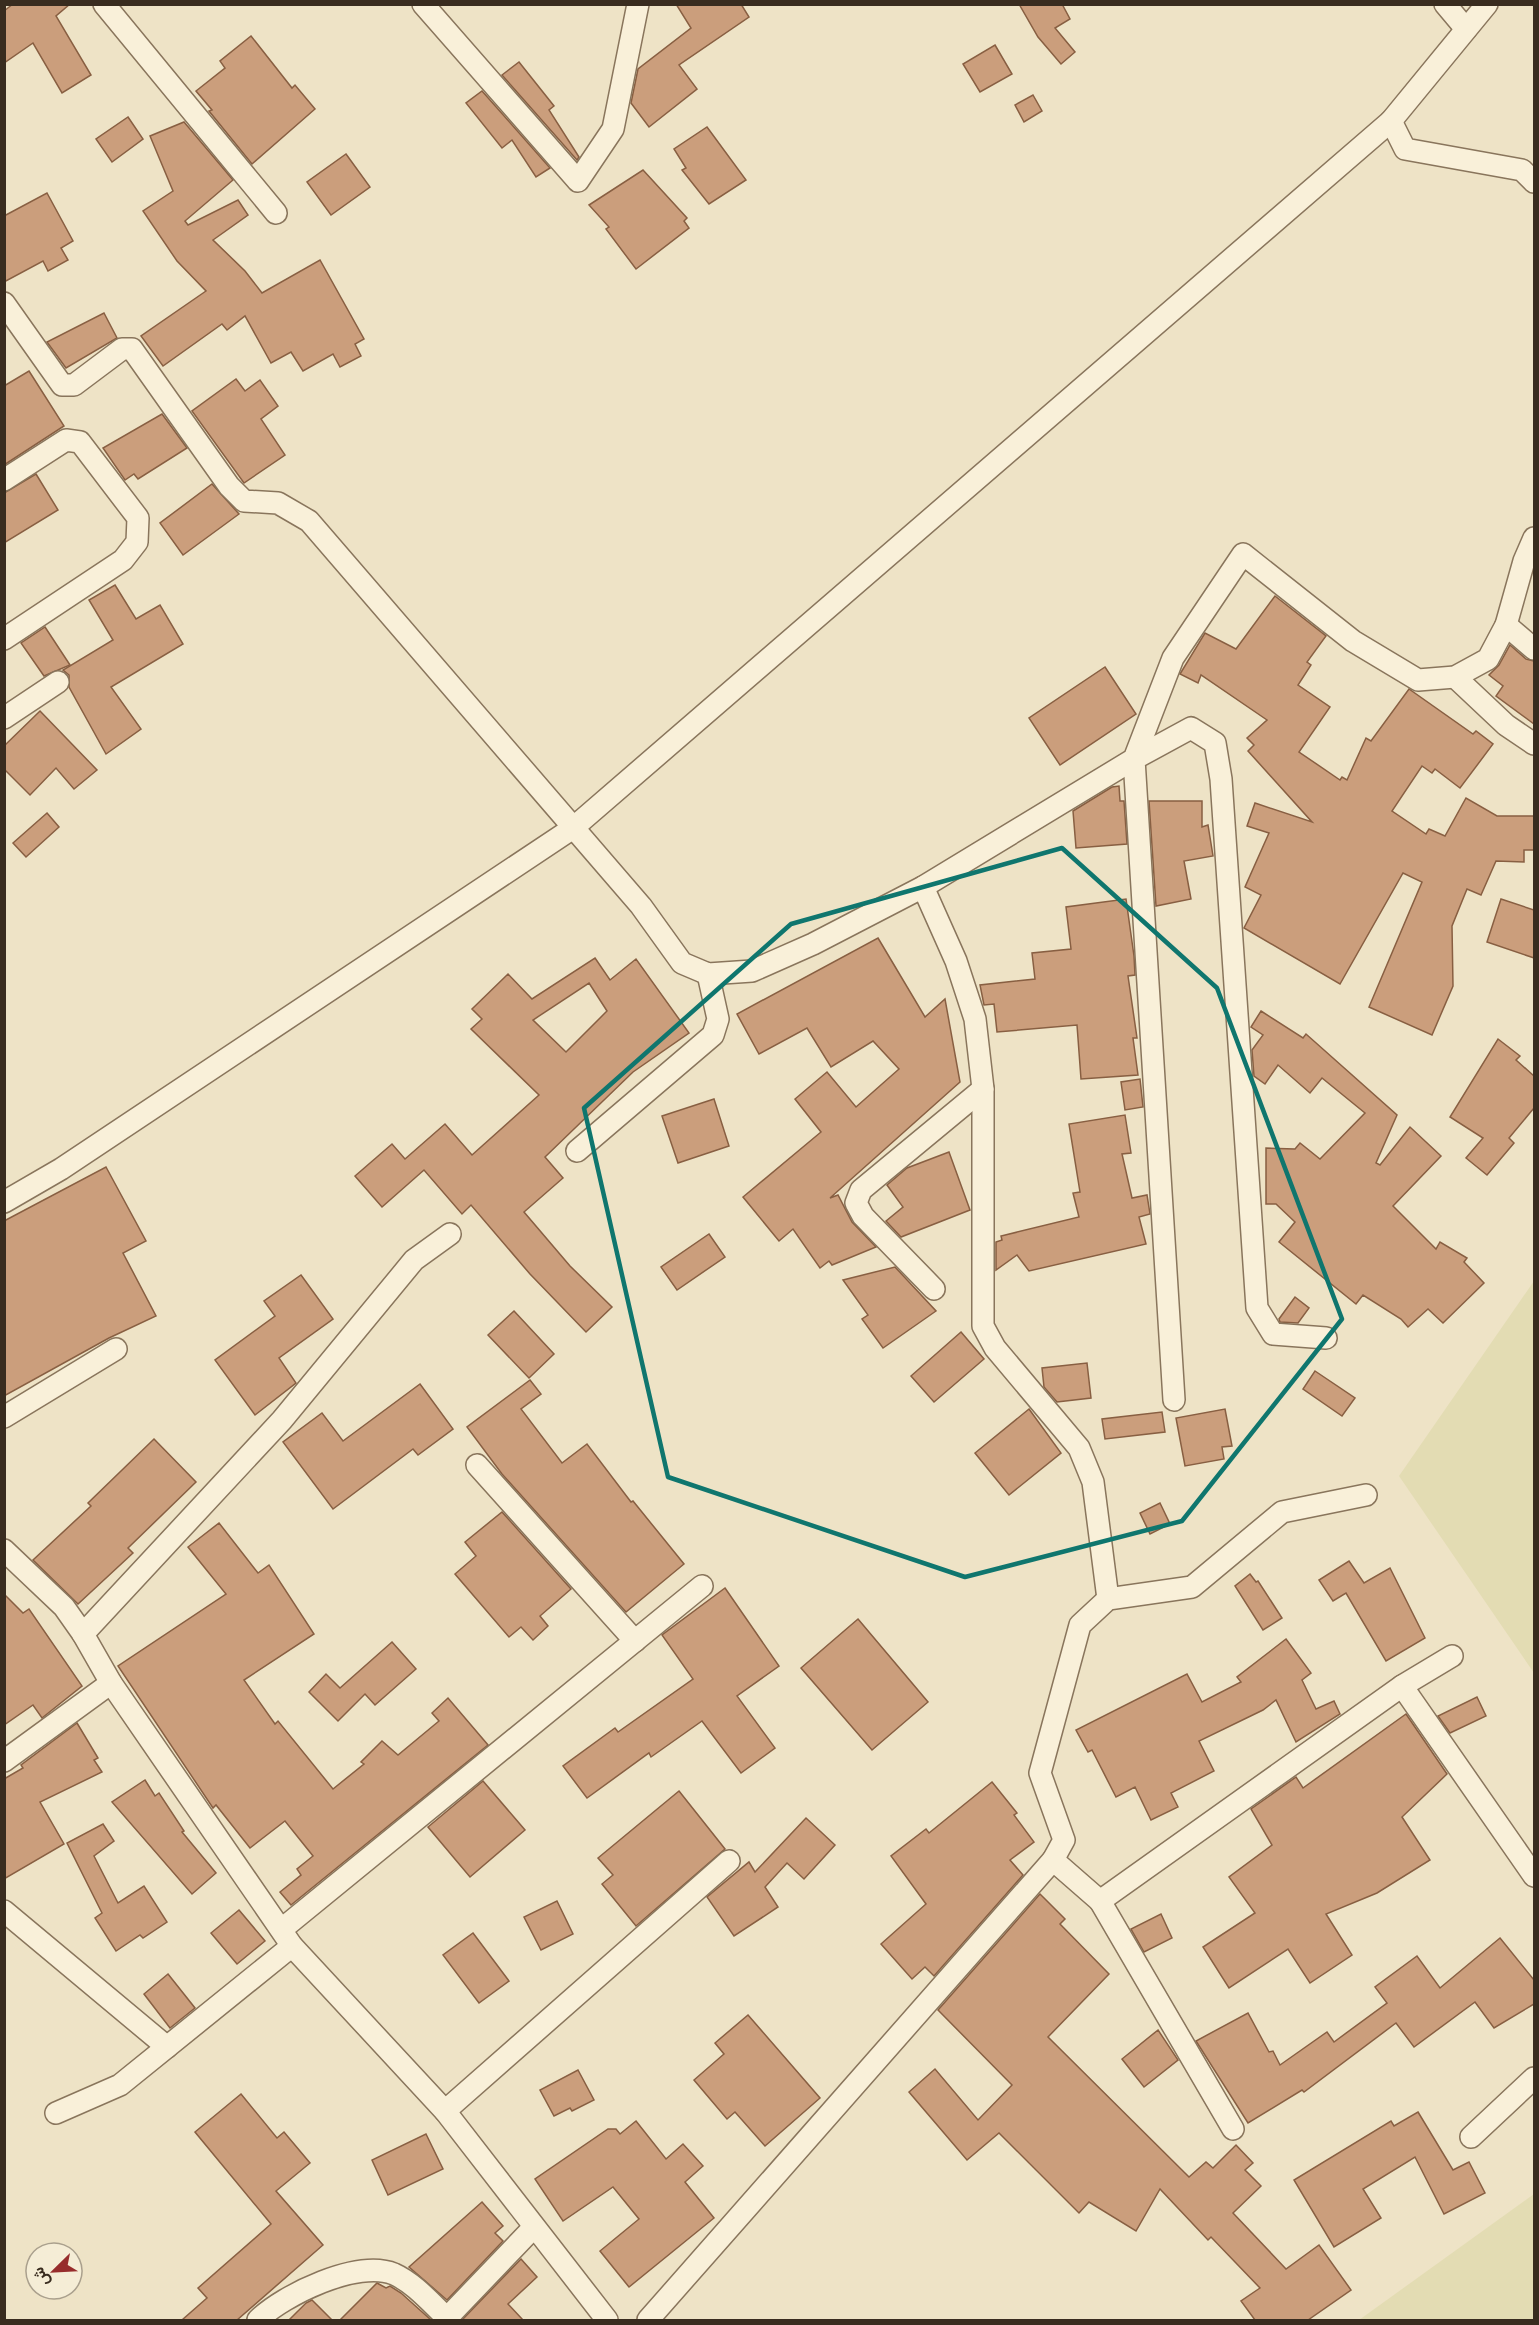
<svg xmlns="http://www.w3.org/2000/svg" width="1539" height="2325" font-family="'Crimson Pro',Vazirmatn,serif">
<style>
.farmland{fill:#e3dcb3}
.building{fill:#cb9e7c;stroke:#885f42;stroke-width:1.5;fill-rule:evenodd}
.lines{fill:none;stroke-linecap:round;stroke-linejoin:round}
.minor-casing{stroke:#89755c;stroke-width:24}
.minor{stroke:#f9f0d9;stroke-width:21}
.marked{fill:none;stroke:#0f766e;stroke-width:4.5;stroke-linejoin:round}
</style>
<rect width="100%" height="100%" fill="#eee3c6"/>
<g class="farmland">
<path d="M 1534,1281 L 1534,1673 L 1399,1476 Z"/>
<path d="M 1534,2194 L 1534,2320 L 1359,2320 Z"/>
</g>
<g class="building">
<path d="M 13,4 L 70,4 L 56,16 L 91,75 L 62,93 L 33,43 L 4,63 L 4,11 Z"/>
<path d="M 676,4 L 741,4 L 749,17 L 679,65 L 697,89 L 649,127 L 631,103 L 638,69 L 691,28 Z"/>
<path d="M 1019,4 L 1062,4 L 1070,19 L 1055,28 L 1075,52 L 1061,64 L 1038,37 Z"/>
<path d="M 251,36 L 292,88 L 295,85 L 315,109 L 252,164 L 209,111 L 212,110 L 196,91 L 225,68 L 220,61 Z"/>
<path d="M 995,45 L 1012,74 L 980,92 L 963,64 Z"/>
<path d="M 519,62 L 554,106 L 549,110 L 579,157 L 577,160 L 502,75 Z"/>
<path d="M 482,91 L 550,168 L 536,177 L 512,140 L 502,148 L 466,103 Z"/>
<path d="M 1033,95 L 1042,111 L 1024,122 L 1015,105 Z"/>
<path d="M 128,117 L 143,139 L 112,162 L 96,139 Z"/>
<path d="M 184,122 L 233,180 L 185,221 L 188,225 L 238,200 L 248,215 L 213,240 L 245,271 L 262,293 L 320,260 L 364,339 L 355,344 L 361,356 L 340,367 L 333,354 L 303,371 L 291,352 L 271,363 L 245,316 L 227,330 L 222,324 L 163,366 L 141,336 L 206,291 L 177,261 L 143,211 L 173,191 L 150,136 Z"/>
<path d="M 707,127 L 746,180 L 709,204 L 682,170 L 686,168 L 674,149 Z"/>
<path d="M 346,154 L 370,187 L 331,215 L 307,182 Z"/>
<path d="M 643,170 L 687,218 L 684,221 L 689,228 L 636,269 L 606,229 L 609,227 L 589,205 Z"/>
<path d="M 47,193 L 73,241 L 61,248 L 68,260 L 48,271 L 43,261 L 4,282 L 4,216 Z"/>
<path d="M 104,313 L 117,338 L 66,368 L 47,342 Z"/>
<path d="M 29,371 L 64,426 L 4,465 L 4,386 Z"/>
<path d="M 236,379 L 245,391 L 260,380 L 278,406 L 261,419 L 285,455 L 244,483 L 192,411 Z"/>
<path d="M 162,414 L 187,448 L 138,479 L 134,474 L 125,480 L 103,448 Z"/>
<path d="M 36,474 L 58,510 L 4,543 L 4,493 Z"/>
<path d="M 212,484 L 239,514 L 183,555 L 160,523 Z"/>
<path d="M 115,585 L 136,619 L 160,605 L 183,644 L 111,687 L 141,729 L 106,754 L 69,687 L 69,675 L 63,670 L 113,640 L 89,600 Z"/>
<path d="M 1275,596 L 1326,636 L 1307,662 L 1311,665 L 1298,685 L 1330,707 L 1299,752 L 1340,780 L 1342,777 L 1347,780 L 1366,738 L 1371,741 L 1409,689 L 1473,734 L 1476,731 L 1493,744 L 1460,788 L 1435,769 L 1432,773 L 1422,766 L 1392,811 L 1426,834 L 1429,829 L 1445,836 L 1466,798 L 1497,816 L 1534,816 L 1534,850 L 1524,850 L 1524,862 L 1496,861 L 1481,895 L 1467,889 L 1452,926 L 1453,986 L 1432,1035 L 1369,1007 L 1422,882 L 1403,873 L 1340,984 L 1244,928 L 1261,895 L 1245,887 L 1269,833 L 1247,826 L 1255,803 L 1312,822 L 1248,751 L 1254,745 L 1247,738 L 1267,720 L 1201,675 L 1198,683 L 1180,674 L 1205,633 L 1236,649 Z"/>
<path d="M 45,627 L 70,665 L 44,676 L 21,643 Z"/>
<path d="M 1510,645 L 1526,659 L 1534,661 L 1534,724 L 1496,696 L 1503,686 L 1489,675 L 1499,665 Z"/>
<path d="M 1105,667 L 1136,714 L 1060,765 L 1029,718 Z"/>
<path d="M 40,711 L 97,770 L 74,789 L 56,768 L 30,795 L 4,769 L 4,746 Z"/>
<path d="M 1119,786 L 1120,801 L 1124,801 L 1127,844 L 1076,848 L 1073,811 L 1112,787 Z"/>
<path d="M 1149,801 L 1202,801 L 1202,827 L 1208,825 L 1213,856 L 1184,861 L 1191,899 L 1156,906 Z"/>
<path d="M 47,813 L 59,827 L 26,857 L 13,843 Z"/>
<path d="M 1126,899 L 1134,956 L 1135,975 L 1128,976 L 1137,1038 L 1133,1038 L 1138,1075 L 1081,1079 L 1077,1025 L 997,1032 L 994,1004 L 984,1005 L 980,985 L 1035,979 L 1032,953 L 1071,949 L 1066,907 Z"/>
<path d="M 1501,899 L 1534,910 L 1534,958 L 1487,942 Z"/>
<path d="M 878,938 L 925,1017 L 945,999 L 960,1082 L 830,1198 L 838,1195 L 852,1222 L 876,1247 L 832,1265 L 829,1261 L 820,1268 L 793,1229 L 779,1241 L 743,1197 L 821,1132 L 795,1099 L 827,1072 L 856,1107 L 899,1069 L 873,1041 L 831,1067 L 807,1028 L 759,1054 L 737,1014 Z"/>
<path d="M 595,958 L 610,980 L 636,959 L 689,1033 L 633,1072 L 545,1157 L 563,1178 L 524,1212 L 570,1266 L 612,1307 L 586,1332 L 530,1274 L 471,1205 L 462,1214 L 424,1170 L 382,1207 L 355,1176 L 392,1144 L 405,1159 L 445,1124 L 472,1155 L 539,1095 L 471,1029 L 482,1019 L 472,1009 L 508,974 L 532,999 ZM 589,983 L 607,1011 L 566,1052 L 533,1020 Z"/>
<path d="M 1261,1011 L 1303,1038 L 1306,1034 L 1397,1115 L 1376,1163 L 1380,1165 L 1410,1127 L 1441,1156 L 1393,1206 L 1436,1249 L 1440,1242 L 1467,1258 L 1464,1262 L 1484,1283 L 1443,1323 L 1428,1309 L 1408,1327 L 1401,1319 L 1363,1295 L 1356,1304 L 1279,1242 L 1295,1222 L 1276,1204 L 1266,1204 L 1266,1148 L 1295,1149 L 1300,1143 L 1320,1159 L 1365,1113 L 1322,1078 L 1310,1093 L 1278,1065 L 1265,1084 L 1254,1076 L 1252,1050 L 1263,1035 L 1251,1027 Z"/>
<path d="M 1498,1039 L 1520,1056 L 1516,1060 L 1534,1076 L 1534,1108 L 1509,1138 L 1514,1143 L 1487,1175 L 1466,1158 L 1483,1138 L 1450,1117 Z"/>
<path d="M 1140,1079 L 1143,1107 L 1125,1110 L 1121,1082 Z"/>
<path d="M 714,1099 L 729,1146 L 678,1163 L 662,1116 Z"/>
<path d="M 1125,1115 L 1131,1153 L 1122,1154 L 1132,1198 L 1147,1195 L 1150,1214 L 1139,1217 L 1146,1244 L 1029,1271 L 1017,1255 L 996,1270 L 996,1242 L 1002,1240 L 1001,1236 L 1079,1217 L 1073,1193 L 1080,1192 L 1069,1124 Z"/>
<path d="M 949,1152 L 970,1210 L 901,1237 L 886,1221 L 903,1207 L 887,1185 L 907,1168 Z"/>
<path d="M 106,1167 L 146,1241 L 123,1253 L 156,1316 L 109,1338 L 4,1396 L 4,1221 Z"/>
<path d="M 709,1234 L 725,1257 L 677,1290 L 661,1267 Z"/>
<path d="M 895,1267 L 936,1311 L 883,1348 L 862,1319 L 868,1315 L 843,1280 Z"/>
<path d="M 301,1275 L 333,1319 L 279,1358 L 296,1383 L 255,1415 L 215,1360 L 275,1316 L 264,1301 Z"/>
<path d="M 1295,1297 L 1309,1308 L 1298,1323 L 1280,1322 L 1279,1319 Z"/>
<path d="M 514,1311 L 554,1354 L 529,1378 L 488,1335 Z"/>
<path d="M 961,1332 L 984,1359 L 934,1402 L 911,1376 Z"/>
<path d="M 1087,1363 L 1091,1398 L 1057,1402 L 1044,1387 L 1042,1368 Z"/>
<path d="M 1315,1371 L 1355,1398 L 1342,1416 L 1303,1389 Z"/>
<path d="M 530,1380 L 541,1394 L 521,1409 L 562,1463 L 587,1444 L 631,1502 L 633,1501 L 684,1564 L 626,1612 L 502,1474 L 467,1427 Z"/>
<path d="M 420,1384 L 453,1429 L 418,1455 L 413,1449 L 333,1509 L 283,1442 L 322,1413 L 343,1441 Z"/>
<path d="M 1029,1409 L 1061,1453 L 1009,1495 L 975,1453 Z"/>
<path d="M 1225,1409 L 1232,1446 L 1222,1447 L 1224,1459 L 1185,1466 L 1176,1418 Z"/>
<path d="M 1162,1412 L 1165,1432 L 1105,1439 L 1102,1419 Z"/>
<path d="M 154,1439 L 196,1482 L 128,1548 L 133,1553 L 78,1604 L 33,1560 L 91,1506 L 88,1503 Z"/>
<path d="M 1160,1503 L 1170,1524 L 1150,1534 L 1140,1513 Z"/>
<path d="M 502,1512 L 571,1589 L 540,1616 L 548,1626 L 533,1640 L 521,1627 L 509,1637 L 455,1574 L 476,1556 L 465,1542 Z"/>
<path d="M 219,1523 L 258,1573 L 269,1565 L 314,1634 L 244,1680 L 275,1724 L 278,1721 L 333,1789 L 364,1764 L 361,1762 L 382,1741 L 398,1755 L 439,1721 L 432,1713 L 448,1698 L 488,1745 L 291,1905 L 280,1892 L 301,1875 L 297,1869 L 313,1856 L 285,1821 L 250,1848 L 216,1805 L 213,1808 L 118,1666 L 226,1594 L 188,1547 Z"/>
<path d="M 1349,1561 L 1364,1583 L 1390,1568 L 1425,1638 L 1386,1661 L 1346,1593 L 1333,1601 L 1319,1580 Z"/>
<path d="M 1250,1574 L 1256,1582 L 1258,1581 L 1282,1618 L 1263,1630 L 1235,1586 Z"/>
<path d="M 725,1588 L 779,1666 L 737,1696 L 775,1748 L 741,1773 L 702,1721 L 651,1757 L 649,1753 L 587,1798 L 563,1766 L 615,1728 L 618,1732 L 693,1679 L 662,1635 Z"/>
<path d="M 4,1594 L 23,1613 L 29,1609 L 82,1686 L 42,1718 L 33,1705 L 4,1725 Z"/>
<path d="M 858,1619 L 928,1702 L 872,1750 L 801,1668 Z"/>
<path d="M 1286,1639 L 1311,1673 L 1302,1680 L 1316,1709 L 1334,1701 L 1340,1714 L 1296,1742 L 1276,1700 L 1263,1710 L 1199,1741 L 1214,1771 L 1171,1793 L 1178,1807 L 1151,1820 L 1135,1787 L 1116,1797 L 1092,1750 L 1088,1752 L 1076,1730 L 1187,1674 L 1202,1702 L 1241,1682 L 1237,1677 Z"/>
<path d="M 392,1642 L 416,1669 L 375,1705 L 365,1694 L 338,1721 L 309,1692 L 326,1674 L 340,1688 Z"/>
<path d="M 1477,1697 L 1486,1716 L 1450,1733 L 1438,1716 Z"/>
<path d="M 1406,1714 L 1447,1774 L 1402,1817 L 1430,1860 L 1377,1893 L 1326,1914 L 1352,1955 L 1310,1983 L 1288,1949 L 1229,1988 L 1203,1947 L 1255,1913 L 1229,1877 L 1272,1845 L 1251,1809 L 1296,1777 L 1303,1788 Z"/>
<path d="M 77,1723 L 98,1758 L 94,1760 L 102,1772 L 40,1802 L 64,1844 L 4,1879 L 4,1779 L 23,1768 L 21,1765 Z"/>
<path d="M 145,1780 L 155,1796 L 159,1793 L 184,1831 L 182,1832 L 216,1873 L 192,1894 L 112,1802 Z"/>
<path d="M 483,1781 L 525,1830 L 470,1877 L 428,1827 Z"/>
<path d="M 992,1782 L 1017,1813 L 1014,1815 L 1034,1842 L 1010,1860 L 1023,1875 L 934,1976 L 925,1967 L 912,1979 L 881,1944 L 926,1904 L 891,1856 L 926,1829 L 929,1833 Z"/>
<path d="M 679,1791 L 725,1849 L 636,1926 L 602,1884 L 613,1875 L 598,1858 Z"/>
<path d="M 806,1818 L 835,1845 L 804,1879 L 787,1863 L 765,1887 L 778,1907 L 734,1936 L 707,1897 L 749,1862 L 755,1872 Z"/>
<path d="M 103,1824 L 114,1841 L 94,1856 L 118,1903 L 144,1886 L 167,1922 L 143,1938 L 140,1935 L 116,1951 L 95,1918 L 102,1913 L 67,1843 Z"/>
<path d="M 1040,1894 L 1065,1919 L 1060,1924 L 1109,1974 L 1048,2037 L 1189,2177 L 1206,2162 L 1213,2168 L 1236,2145 L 1253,2163 L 1245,2170 L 1261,2186 L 1233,2213 L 1286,2269 L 1319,2245 L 1351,2290 L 1308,2320 L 1255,2320 L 1241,2301 L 1260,2288 L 1211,2237 L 1208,2240 L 1160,2189 L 1136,2231 L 1089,2202 L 1079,2213 L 999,2133 L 967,2160 L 909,2092 L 935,2069 L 978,2120 L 1012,2085 L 938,2010 Z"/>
<path d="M 557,1901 L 573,1934 L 541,1950 L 524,1917 Z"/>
<path d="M 239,1910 L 265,1941 L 237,1964 L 211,1933 Z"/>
<path d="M 1161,1914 L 1172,1938 L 1144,1952 L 1131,1929 Z"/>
<path d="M 473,1933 L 509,1981 L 479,2003 L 443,1955 Z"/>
<path d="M 1500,1938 L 1534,1980 L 1534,2004 L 1494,2028 L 1475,2002 L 1414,2047 L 1396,2023 L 1304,2092 L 1302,2090 L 1248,2123 L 1196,2041 L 1248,2013 L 1269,2052 L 1273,2051 L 1280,2065 L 1327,2032 L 1334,2042 L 1387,2003 L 1375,1987 L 1417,1956 L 1440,1988 Z"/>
<path d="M 168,1974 L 195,2008 L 170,2028 L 144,1994 Z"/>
<path d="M 748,2015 L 820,2098 L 765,2146 L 735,2112 L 727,2119 L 694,2080 L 724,2054 L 715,2043 Z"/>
<path d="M 1158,2030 L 1178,2060 L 1144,2087 L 1122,2059 Z"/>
<path d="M 578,2070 L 594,2100 L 572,2111 L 570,2108 L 554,2116 L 540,2090 Z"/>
<path d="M 241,2094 L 277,2138 L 284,2132 L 310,2163 L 276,2191 L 323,2245 L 237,2320 L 182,2320 L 207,2298 L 198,2288 L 271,2224 L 195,2132 Z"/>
<path d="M 1418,2112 L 1453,2170 L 1469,2162 L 1485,2193 L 1444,2214 L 1415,2157 L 1363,2189 L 1381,2218 L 1334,2247 L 1294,2180 L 1391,2121 L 1394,2126 Z"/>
<path d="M 636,2121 L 666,2159 L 683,2144 L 703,2166 L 685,2182 L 714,2218 L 629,2287 L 600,2251 L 639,2219 L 613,2187 L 563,2221 L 535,2179 L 608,2129 L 616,2129 L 620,2134 Z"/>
<path d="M 426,2134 L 443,2169 L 388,2195 L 372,2160 Z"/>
<path d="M 482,2202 L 503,2226 L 495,2233 L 503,2241 L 447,2300 L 409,2267 Z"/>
<path d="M 521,2259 L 537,2277 L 508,2304 L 523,2320 L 462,2320 Z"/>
<path d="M 377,2283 L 386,2288 L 390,2286 L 401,2293 L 431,2320 L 340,2320 Z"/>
<path d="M 312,2300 L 332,2320 L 289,2320 L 306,2303 Z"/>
</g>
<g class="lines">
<defs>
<g id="minor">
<path d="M 104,4 L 276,213"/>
<path d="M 423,4 L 578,181 L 613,129 L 638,4"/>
<path d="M 1445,4 L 1466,29"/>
<path d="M 1391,121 L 1405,149 L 1522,170 L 1534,182"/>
<path d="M 4,303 L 62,385 L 74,385 L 122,349 L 132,349 L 229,486 L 244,501 L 278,503 L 309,521 L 641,906 L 682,963 L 708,974 L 752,971 L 813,944 L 923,887 L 1134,759 L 1173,658 L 1243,554 L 1353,641 L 1418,680 L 1455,677 L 1488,659 L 1506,625 L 1524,561 L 1534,538"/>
<path d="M 4,480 L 66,440 L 80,442 L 138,518 L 137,542 L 123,560 L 4,639"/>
<path d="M 1506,625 L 1534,649"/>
<path d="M 1455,677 L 1506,725 L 1534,744"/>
<path d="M 4,718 L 58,682"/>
<path d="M 923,887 L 956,961 L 975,1019 L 983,1089 L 983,1326 L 995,1348 L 1079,1448 L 1093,1482 L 1108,1599"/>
<path d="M 577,1151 L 713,1035 L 718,1019 L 708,974"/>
<path d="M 4,1202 L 61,1169 L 573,828 L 1391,121 L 1487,4"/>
<path d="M 934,1289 L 863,1216 L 856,1203 L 861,1190 L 983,1089"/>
<path d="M 1174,1400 L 1134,759 L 1191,728 L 1215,743 L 1221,779 L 1257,1308 L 1273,1334 L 1326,1338"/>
<path d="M 4,1417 L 116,1349"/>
<path d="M 477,1465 L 635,1641"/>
<path d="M 4,1550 L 64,1607 L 83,1634 L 111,1683 L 292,1946 L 445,2111 L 607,2320"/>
<path d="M 83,1634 L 282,1420 L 414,1260 L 450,1234"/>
<path d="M 1402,1686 L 1534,1876"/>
<path d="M 4,1761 L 111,1683"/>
<path d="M 1053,1860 L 1064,1840 L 1040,1773 L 1080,1625 L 1108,1599 L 1192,1587 L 1282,1512 L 1366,1495"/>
<path d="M 1100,1901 L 1233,2129"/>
<path d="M 4,1911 L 167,2047"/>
<path d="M 282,1929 L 702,1586"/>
<path d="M 445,2111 L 729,1861"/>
<path d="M 56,2113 L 120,2085 L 292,1946"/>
<path d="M 1471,2137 L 1534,2078"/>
<path d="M 258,2320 C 283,2295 358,2259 394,2274 C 414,2283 431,2303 447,2318"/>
<path d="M 445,2320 L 534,2227"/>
<path d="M 648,2320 L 1053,1860 L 1100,1901 L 1402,1686 L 1452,1656"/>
</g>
</defs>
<use href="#minor" class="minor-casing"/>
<use href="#minor" class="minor"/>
</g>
<path class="marked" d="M 1062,848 L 1217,988 L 1342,1319 L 1182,1521 L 965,1577 L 668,1477 L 584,1108 L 791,924 Z"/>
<rect width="1539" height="2325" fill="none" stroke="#392c1f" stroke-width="12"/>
<g transform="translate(54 2271) rotate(246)"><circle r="28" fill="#f5edd6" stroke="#aaa08d" stroke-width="1.5"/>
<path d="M0-4.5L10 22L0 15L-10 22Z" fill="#972d2c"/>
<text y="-9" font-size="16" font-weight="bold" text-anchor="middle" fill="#392c1f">ش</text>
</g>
</svg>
